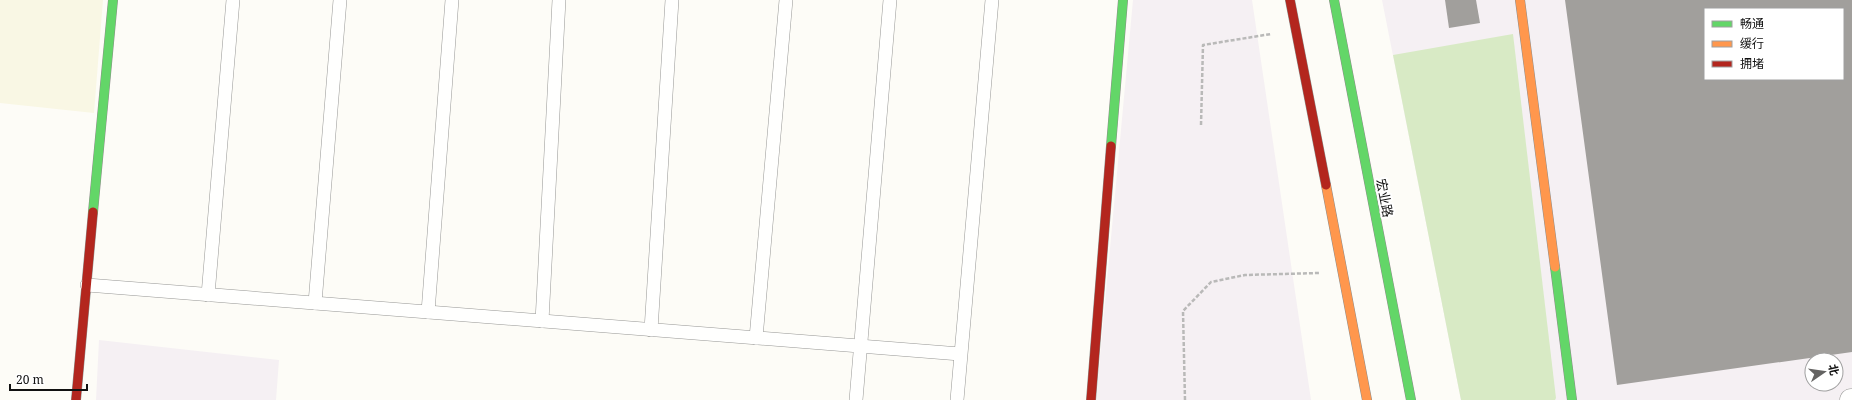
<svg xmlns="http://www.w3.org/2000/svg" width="1852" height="400" font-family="'Noto Serif','Noto Sans SC',serif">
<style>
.industrial{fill:#f5f0f3;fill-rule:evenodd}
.farmland{fill:#f9f7e4}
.forest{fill:#d8eac5}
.building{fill:#a19f9c;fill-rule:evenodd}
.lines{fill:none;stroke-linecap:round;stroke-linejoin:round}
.lane-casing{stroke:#979795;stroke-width:14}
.street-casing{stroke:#979795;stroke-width:23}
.fast-casing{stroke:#8e8d8b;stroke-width:10}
.slow-casing{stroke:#8e8d8b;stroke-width:10}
.jam-casing{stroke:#8e8d8b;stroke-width:10}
.path{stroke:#b9b9b8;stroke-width:2.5;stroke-dasharray:4 2;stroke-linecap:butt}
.lane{stroke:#fffffe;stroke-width:13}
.street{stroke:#fffffe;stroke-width:22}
.fast{stroke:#63d668;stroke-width:9}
.slow{stroke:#ff974d;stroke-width:9}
.jam{stroke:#b3261e;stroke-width:9}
.labels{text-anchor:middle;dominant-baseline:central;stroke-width:4;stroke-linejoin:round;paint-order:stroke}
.street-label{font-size:13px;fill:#111;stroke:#fff}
</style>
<rect width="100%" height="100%" fill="#fdfcf7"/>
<g class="industrial">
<path d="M 1133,0 L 1252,0 L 1311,400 L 1096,400 Z"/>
<path d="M 1382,0 L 1852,0 L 1852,400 L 1461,400 ZM 1705,9 L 1843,9 L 1843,79 L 1705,79 ZM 1812,360 L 1836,360 L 1836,384 L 1812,384 Z"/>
<path d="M 99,340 L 279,360 L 276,400 L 96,400 Z"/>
</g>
<path class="farmland" d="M 0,0 L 103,0 L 94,113 L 0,103 Z"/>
<path class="forest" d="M 1513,34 L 1556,398 L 1555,400 L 1461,400 L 1393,55 Z"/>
<g class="building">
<path d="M 1445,0 L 1476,0 L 1480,23 L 1449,28 Z"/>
<path d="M 1565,0 L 1852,0 L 1852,352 L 1617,385 ZM 1705,9 L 1843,9 L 1843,79 L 1705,79 Z"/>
</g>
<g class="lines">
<defs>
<g id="lane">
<path d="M 87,285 L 960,354"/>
<path d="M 208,295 L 233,0"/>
<path d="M 315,303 L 340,0"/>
<path d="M 428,312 L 452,0"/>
<path d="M 542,321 L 559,0"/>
<path d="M 651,330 L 672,0"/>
<path d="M 756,338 L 786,0"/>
<path d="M 856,400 L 890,0"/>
<path d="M 957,400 L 992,0"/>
</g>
<path id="street" d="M 1851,400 L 1852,400"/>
<g id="fast">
<path d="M 1334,0 L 1411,400"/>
<path d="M 1111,146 L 1123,0"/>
<path d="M 93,212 L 113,0"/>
<path d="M 1555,267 L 1572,400"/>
</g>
<g id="slow">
<path d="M 1520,0 L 1555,267"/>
<path d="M 1326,185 L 1367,400"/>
</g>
<g id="jam">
<path d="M 1290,0 L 1326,185"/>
<path d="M 76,400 L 93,212"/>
<path d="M 1091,400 L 1111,146"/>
</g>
</defs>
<use href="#lane" class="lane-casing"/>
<use href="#street" class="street-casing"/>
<use href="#fast" class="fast-casing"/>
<use href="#slow" class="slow-casing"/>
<use href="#jam" class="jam-casing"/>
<g class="path">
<path d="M 1201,125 L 1203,45 L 1271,34"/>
<path d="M 1185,400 L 1183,311 L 1211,282 L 1245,275 L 1319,273"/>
</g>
<use href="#lane" class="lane"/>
<use href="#street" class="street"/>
<use href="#fast" class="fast"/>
<use href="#slow" class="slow"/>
<use href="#jam" class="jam"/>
</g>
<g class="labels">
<g class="street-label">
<text transform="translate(1385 198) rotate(79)">宏业路</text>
</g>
</g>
<rect x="1704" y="8" width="140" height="72" fill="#ffffff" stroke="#a0a0a0"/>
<rect x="1712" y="21" width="20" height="6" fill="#63d668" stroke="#a0a0a0"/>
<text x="1740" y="28" font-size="12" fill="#111111">畅通</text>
<rect x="1712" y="41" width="20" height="6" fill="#ff974d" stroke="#a0a0a0"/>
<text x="1740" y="48" font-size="12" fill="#111111">缓行</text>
<rect x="1712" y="61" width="20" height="6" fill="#b3261e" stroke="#a0a0a0"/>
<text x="1740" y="68" font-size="12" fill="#111111">拥堵</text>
<g transform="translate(1824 372) rotate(77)"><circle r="19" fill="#ffffff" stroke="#a0a0a0"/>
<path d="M0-3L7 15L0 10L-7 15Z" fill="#646362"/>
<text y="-6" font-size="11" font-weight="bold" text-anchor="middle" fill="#111111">北</text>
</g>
<path d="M10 384v6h77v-6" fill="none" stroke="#111111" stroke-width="2"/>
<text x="16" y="384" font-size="12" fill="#111111" stroke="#ffffff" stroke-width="3" paint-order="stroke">20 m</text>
</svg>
